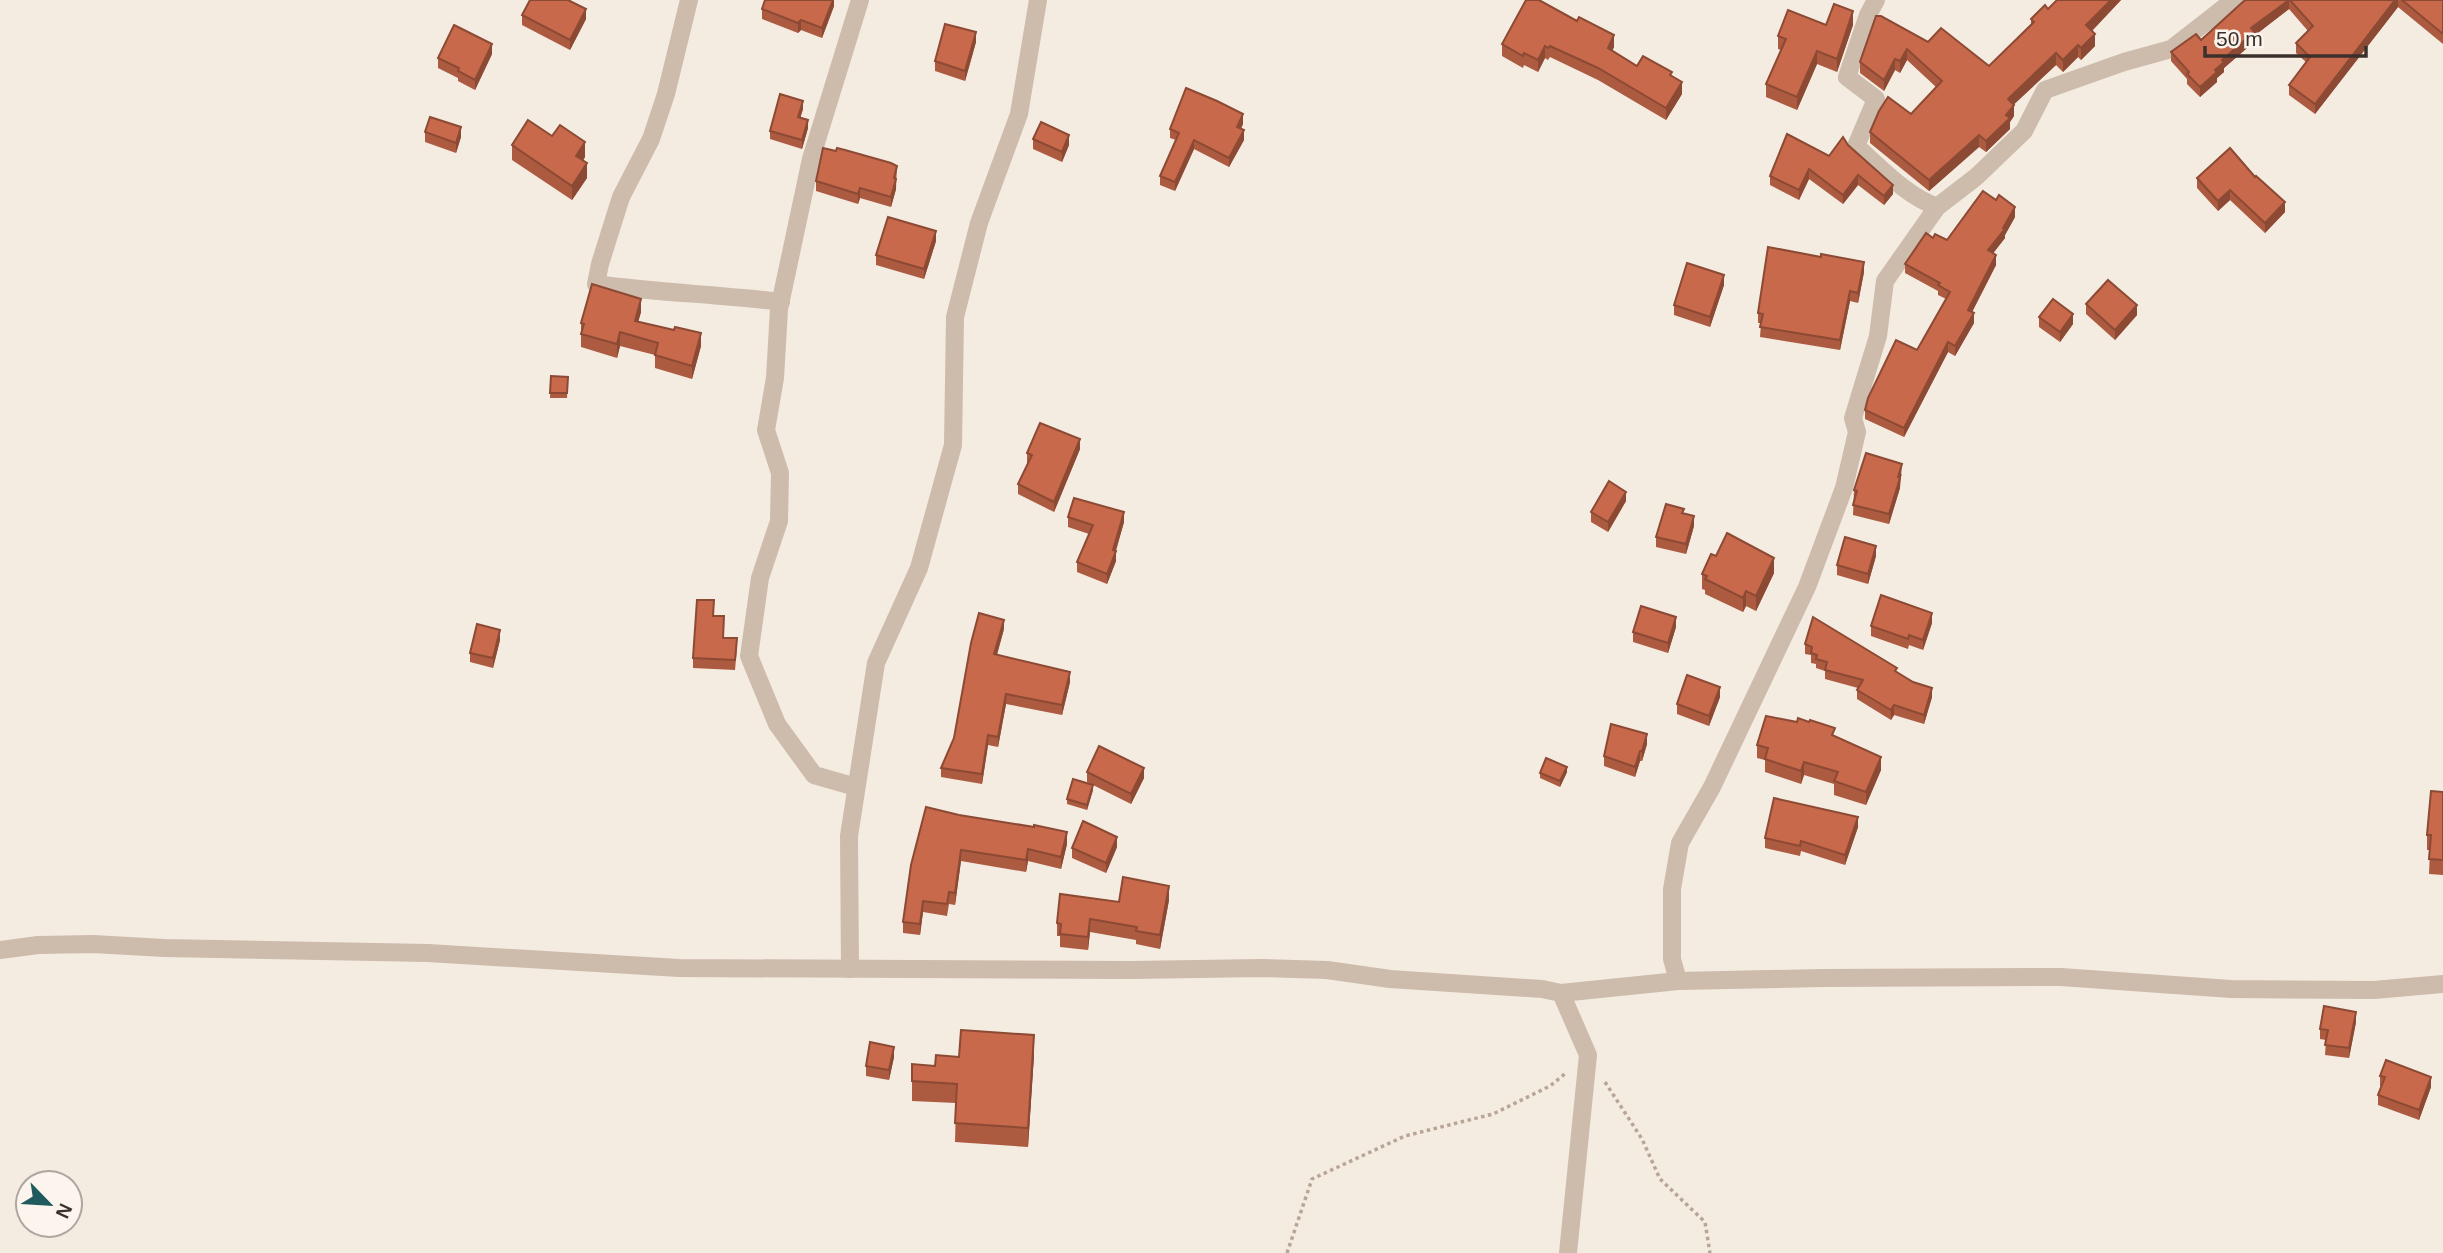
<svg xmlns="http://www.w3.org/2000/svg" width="2443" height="1253" font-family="Arial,sans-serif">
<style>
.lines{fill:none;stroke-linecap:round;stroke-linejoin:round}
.path{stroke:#b9a596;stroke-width:3.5;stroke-dasharray:3.5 3.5;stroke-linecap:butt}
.minor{stroke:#cdbbac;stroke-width:18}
.wall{fill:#ac5a40}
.shaded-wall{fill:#8c4a34}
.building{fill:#c8694b;stroke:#8c4a34;stroke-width:2}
</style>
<rect width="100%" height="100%" fill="#f4ebe1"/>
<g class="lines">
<g class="path">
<path d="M 1605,1082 L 1642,1139 L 1660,1179 L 1705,1222 L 1710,1253"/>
<path d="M 1287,1253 L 1312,1179 L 1405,1136 L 1493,1114 L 1550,1086 L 1566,1073"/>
</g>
<g class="minor">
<path d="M 689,0 L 666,94 L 651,139 L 621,197 L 600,264 L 596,284 C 658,293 719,294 781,302"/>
<path d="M 1876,0 L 1868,15 L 1847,77 L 1876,99 L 1856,146 C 1881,168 1905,195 1937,207"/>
<path d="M 856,787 L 814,775 L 777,724 L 749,656 L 760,578 L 779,521 L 780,473 L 766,430 L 775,378 L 779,309 L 811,159 L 860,0"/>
<path d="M 0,950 L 38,945 L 93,944 L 164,948 L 428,953 L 679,968 L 1131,970 L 1262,968 L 1327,970 L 1390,979 L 1542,989 L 1561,993 L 1678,981 L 1822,978 L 2061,977 L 2231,989 L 2374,990 L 2443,984"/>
<path d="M 850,969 L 849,836 L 876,663 L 919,568 L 953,445 L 955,317 L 979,223 L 1019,114 L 1038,0"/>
<path d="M 1678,981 L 1672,959 L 1672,889 L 1680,843 L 1712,787 L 1807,587 L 1844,488 L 1857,432 L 1853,418 L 1878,336 L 1885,281 L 1937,207 L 1976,177 L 2024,131 L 2045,90 L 2124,62 L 2171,49 L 2234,0"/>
<path d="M 1561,993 L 1588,1055 L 1568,1253"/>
</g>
</g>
<g class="wall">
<path d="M 834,0 L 834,6 L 822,38 L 801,30 L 798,33 L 762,19 L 762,9 Z"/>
<path d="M 2057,0 L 2121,0 L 2092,31 L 2095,46 L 2081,60 L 2078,57 L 2063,72 L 2056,65 L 2014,104 L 2014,116 L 2010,122 L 2010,129 L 1986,152 L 1979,147 L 1929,191 L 1870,143 L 1870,132 L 1911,114 L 1936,87 L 1907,60 L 1900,73 L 1895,70 L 1884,91 L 1860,73 L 1860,62 L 1928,42 L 1989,66 L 2031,24 L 2031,19 L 2048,9 Z"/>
<path d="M 2245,0 L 2443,0 L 2443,44 L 2398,7 L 2315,114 L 2289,95 L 2289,85 L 2306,62 L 2296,53 L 2296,43 L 2308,31 L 2289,9 L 2254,36 L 2254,42 L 2224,68 L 2224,72 L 2217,78 L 2217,82 L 2200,97 L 2187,84 L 2187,79 L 2171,61 L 2171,52 L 2201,40 Z"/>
<path d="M 522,15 L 586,19 L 570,50 L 522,25 Z"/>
<path d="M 1826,25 L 1853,25 L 1837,72 L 1817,64 L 1797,110 L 1766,97 L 1766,84 L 1781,50 L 1778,49 L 1778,36 Z"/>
<path d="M 976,42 L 965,81 L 935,71 L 935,61 Z"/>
<path d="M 1502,44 L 1614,47 L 1612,51 L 1637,66 L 1672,75 L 1682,94 L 1666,120 L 1598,80 L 1550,57 L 1548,60 L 1545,58 L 1538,72 L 1524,65 L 1523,68 L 1502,56 Z"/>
<path d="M 492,54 L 475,90 L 458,81 L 458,78 L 438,68 L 438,58 Z"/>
<path d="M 803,109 L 800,118 L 808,128 L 802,149 L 770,139 L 770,131 Z"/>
<path d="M 1243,124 L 1241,129 L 1244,140 L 1229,167 L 1194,149 L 1175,191 L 1160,185 L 1160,176 L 1176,140 L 1170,138 L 1170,129 Z"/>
<path d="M 425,132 L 461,137 L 456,153 L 425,142 Z"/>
<path d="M 552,136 L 585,157 L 583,161 L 587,178 L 572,200 L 512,160 L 512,145 Z"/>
<path d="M 1033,139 L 1069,145 L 1062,162 L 1033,149 Z"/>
<path d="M 1848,145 L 1893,194 L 1884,205 L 1858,185 L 1843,204 L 1809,179 L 1799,200 L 1770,185 L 1770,176 L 1829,156 Z"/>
<path d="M 897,166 L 896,189 L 891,207 L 860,198 L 858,204 L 816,191 L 816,181 Z"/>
<path d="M 2255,177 L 2285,212 L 2265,233 L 2230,200 L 2218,211 L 2197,188 L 2197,178 Z"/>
<path d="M 2015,217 L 2005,235 L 2005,238 L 1993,253 L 1996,265 L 1972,312 L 1974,323 L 1955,356 L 1948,352 L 1904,437 L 1865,419 L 1865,410 L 1917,350 L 1946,299 L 1938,295 L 1938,291 L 1905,273 L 1905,264 L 1933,238 L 1947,240 Z"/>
<path d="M 936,241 L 924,279 L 876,265 L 876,255 Z"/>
<path d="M 1864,272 L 1858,303 L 1850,301 L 1840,350 L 1760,337 L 1761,323 L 1758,323 L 1758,313 Z"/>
<path d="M 1724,285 L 1710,327 L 1674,315 L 1674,305 Z"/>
<path d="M 2086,304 L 2137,315 L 2115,340 L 2086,314 Z"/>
<path d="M 641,312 L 638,321 L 701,346 L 692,379 L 655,368 L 655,355 L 620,346 L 617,358 L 581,347 L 581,323 Z"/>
<path d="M 2039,317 L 2073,324 L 2060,342 L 2039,327 Z"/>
<path d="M 551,376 L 568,377 L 567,398 L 550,398 Z"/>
<path d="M 1080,449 L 1054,512 L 1018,494 L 1018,484 L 1028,464 L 1027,463 L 1027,453 Z"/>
<path d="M 1902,474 L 1900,480 L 1900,488 L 1889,524 L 1853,515 L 1854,490 Z"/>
<path d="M 1626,501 L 1608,532 L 1591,522 L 1591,512 Z"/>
<path d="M 1684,513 L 1694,526 L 1686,554 L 1656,547 L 1656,537 Z"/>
<path d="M 1068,517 L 1124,522 L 1116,551 L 1116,561 L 1107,584 L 1077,572 L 1077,562 L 1089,534 L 1068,527 Z"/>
<path d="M 1716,556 L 1774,573 L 1756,611 L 1746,606 L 1743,612 L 1705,594 L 1705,590 L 1702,589 L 1702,574 Z"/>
<path d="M 1876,556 L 1868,584 L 1837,575 L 1837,565 Z"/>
<path d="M 714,616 L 723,638 L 737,648 L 735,670 L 693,668 L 693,658 Z"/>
<path d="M 1932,623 L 1923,650 L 1909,645 L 1908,649 L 1871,636 L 1871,626 Z"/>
<path d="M 1676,627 L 1668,653 L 1633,642 L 1633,632 Z"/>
<path d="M 1004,629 L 997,655 L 1070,682 L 1062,715 L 1006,704 L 998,747 L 988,745 L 982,784 L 941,777 L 941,768 Z"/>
<path d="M 500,640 L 493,668 L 470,662 L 470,653 Z"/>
<path d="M 1805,644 L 1897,672 L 1932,697 L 1924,724 L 1894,715 L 1891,720 L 1857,699 L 1857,690 L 1858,688 L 1825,679 L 1825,671 L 1816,668 L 1816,664 L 1811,663 L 1811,655 L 1805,654 Z"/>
<path d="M 1720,697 L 1709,726 L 1677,714 L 1677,704 Z"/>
<path d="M 1835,737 L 1881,770 L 1866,805 L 1834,795 L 1834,784 L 1804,775 L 1801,784 L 1765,772 L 1765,760 L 1757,758 L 1757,745 Z"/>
<path d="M 1647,744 L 1642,761 L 1640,761 L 1635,777 L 1604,766 L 1604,756 Z"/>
<path d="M 1087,772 L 1144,778 L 1131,804 L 1087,782 Z"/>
<path d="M 1567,772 L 1560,787 L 1540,778 L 1540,773 Z"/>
<path d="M 1093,790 L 1087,810 L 1067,804 L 1067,799 Z"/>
<path d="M 2443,792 L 2443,875 L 2429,874 L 2430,850 L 2427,850 L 2427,835 Z"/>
<path d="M 959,815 L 1067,844 L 1061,869 L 1028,861 L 1026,872 L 961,861 L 955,905 L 949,904 L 947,916 L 923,912 L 920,935 L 903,933 L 903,922 Z"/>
<path d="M 1858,827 L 1845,865 L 1801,851 L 1800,856 L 1765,848 L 1765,838 Z"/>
<path d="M 1117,847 L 1106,873 L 1072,858 L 1072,848 Z"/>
<path d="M 1169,900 L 1160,949 L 1136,944 L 1136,940 L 1090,932 L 1088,950 L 1060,947 L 1060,936 L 1057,936 L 1057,923 L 1119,902 Z"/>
<path d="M 2356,1022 L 2349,1058 L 2325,1055 L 2326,1040 L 2320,1039 L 2320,1029 Z"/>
<path d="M 1034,1055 L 1028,1147 L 955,1142 L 956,1103 L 912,1101 L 912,1081 L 935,1066 L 959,1057 Z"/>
<path d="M 894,1057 L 889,1080 L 866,1076 L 866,1066 Z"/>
<path d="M 2380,1076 L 2431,1087 L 2419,1120 L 2378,1105 L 2378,1095 L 2381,1086 L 2380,1086 Z"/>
</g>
<g class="shaded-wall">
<path d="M 833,0 L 834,0 L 834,6 L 822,38 L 822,28 Z"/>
<path d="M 2111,0 L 2121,0 L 2086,37 L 2086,25 Z"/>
<path d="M 2289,0 L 2289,9 L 2254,36 L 2254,42 L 2224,68 L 2224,72 L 2217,78 L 2217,82 L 2200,97 L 2200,87 L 2222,60 L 2251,28 Z"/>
<path d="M 2395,0 L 2398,0 L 2398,7 L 2315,114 L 2315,104 Z"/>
<path d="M 586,9 L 586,19 L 570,50 L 570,40 Z"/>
<path d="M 1853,11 L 1853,25 L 1837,72 L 1837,59 Z"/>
<path d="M 801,20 L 801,30 L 798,33 L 798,23 Z"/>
<path d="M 976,32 L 976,42 L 965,81 L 965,71 Z"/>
<path d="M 2095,34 L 2095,46 L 2081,60 L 2081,48 Z"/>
<path d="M 1614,35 L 1614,47 L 1608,60 L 1608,48 Z"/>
<path d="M 492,44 L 492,54 L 475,90 L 475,80 Z"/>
<path d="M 2078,45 L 2078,57 L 2063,72 L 2063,60 Z"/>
<path d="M 1545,46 L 1545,58 L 1538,72 L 1538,60 Z"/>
<path d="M 1907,49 L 1907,60 L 1900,73 L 1900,61 Z"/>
<path d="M 1817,51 L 1817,64 L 1797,110 L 1797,97 Z"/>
<path d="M 2056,53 L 2056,65 L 2008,110 L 2008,99 Z"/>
<path d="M 1895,59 L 1895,70 L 1884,91 L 1884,80 Z"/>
<path d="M 1682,82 L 1682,94 L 1666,120 L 1666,108 Z"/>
<path d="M 803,101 L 803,109 L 798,125 L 798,117 Z"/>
<path d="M 2014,105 L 2014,116 L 2010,122 L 2010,129 L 1986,152 L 1986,141 Z"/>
<path d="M 1243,114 L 1243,124 L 1237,136 L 1237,127 Z"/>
<path d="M 808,120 L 808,128 L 802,149 L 802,140 Z"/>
<path d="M 461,127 L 461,137 L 456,153 L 456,143 Z"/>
<path d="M 1244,130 L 1244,140 L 1229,167 L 1229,158 Z"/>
<path d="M 1069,135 L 1069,145 L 1062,162 L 1062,152 Z"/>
<path d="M 1979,135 L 1979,147 L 1929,191 L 1929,180 Z"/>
<path d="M 1194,140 L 1194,149 L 1175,191 L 1175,182 Z"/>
<path d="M 585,142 L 585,157 L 576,171 L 576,156 Z"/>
<path d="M 587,163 L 587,178 L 572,200 L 572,186 Z"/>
<path d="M 1809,169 L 1809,179 L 1799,200 L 1799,190 Z"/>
<path d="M 1858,175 L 1858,185 L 1843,204 L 1843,195 Z"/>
<path d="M 896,179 L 896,189 L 891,207 L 891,197 Z"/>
<path d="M 1893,185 L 1893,194 L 1884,205 L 1884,196 Z"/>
<path d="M 860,188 L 860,198 L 858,204 L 858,194 Z"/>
<path d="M 2230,190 L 2230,200 L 2218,211 L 2218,201 Z"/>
<path d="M 2285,202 L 2285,212 L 2265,233 L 2265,223 Z"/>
<path d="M 2015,207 L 2015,217 L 2005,235 L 2005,238 L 1988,260 L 1988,250 L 2003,228 Z"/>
<path d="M 936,231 L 936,241 L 924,279 L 924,269 Z"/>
<path d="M 1996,255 L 1996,265 L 1968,320 L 1968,310 Z"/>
<path d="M 1864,262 L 1864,272 L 1858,303 L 1858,293 Z"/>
<path d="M 1724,275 L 1724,285 L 1710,327 L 1710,317 Z"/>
<path d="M 1850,291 L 1850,301 L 1840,350 L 1840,340 Z"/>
<path d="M 641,299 L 641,312 L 635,334 L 635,321 Z"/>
<path d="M 2137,305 L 2137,315 L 2115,340 L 2115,330 Z"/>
<path d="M 1974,313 L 1974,323 L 1955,356 L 1955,346 Z"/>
<path d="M 2073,314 L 2073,324 L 2060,342 L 2060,332 Z"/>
<path d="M 620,332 L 620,346 L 617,358 L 617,344 Z"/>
<path d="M 701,333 L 701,346 L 692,379 L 692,366 Z"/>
<path d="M 1948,342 L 1948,352 L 1904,437 L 1904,428 Z"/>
<path d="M 1080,439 L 1080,449 L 1054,512 L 1054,502 Z"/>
<path d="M 1902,464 L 1900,488 L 1889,524 L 1889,514 Z"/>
<path d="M 1626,492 L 1626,501 L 1608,532 L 1608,522 Z"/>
<path d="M 1124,512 L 1124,522 L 1114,556 L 1116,551 L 1116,561 L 1107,584 L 1107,574 Z"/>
<path d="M 1694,516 L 1694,526 L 1686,554 L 1686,544 Z"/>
<path d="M 1876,546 L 1876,556 L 1868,584 L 1868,574 Z"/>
<path d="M 1774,558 L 1774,573 L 1756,611 L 1756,596 Z"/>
<path d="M 1746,591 L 1746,606 L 1743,612 L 1743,598 Z"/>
<path d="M 1932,613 L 1932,623 L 1923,650 L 1923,640 Z"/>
<path d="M 1676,617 L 1676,627 L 1668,653 L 1668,643 Z"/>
<path d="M 1004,620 L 1004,629 L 994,664 L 994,654 Z"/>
<path d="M 500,630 L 500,640 L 493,668 L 493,658 Z"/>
<path d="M 1070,672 L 1070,682 L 1062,715 L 1062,705 Z"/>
<path d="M 1720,687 L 1720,697 L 1709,726 L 1709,716 Z"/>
<path d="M 1932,688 L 1932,697 L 1924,724 L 1924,715 Z"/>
<path d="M 1006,694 L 1006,704 L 998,747 L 998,737 Z"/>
<path d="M 1894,705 L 1894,715 L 1891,720 L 1891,710 Z"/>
<path d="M 1647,734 L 1647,744 L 1642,761 L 1642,751 Z"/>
<path d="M 988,735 L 988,745 L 982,784 L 982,774 Z"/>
<path d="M 1640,751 L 1640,761 L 1635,777 L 1635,767 Z"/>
<path d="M 1881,757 L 1881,770 L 1866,805 L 1866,792 Z"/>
<path d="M 1804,762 L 1804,775 L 1801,784 L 1801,771 Z"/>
<path d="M 1567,767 L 1567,772 L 1560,787 L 1560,781 Z"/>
<path d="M 1144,768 L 1144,778 L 1131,804 L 1131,794 Z"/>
<path d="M 1093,785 L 1093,790 L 1087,810 L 1087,805 Z"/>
<path d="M 1858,817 L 1858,827 L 1845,865 L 1845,855 Z"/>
<path d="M 1067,832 L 1067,844 L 1061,869 L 1061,857 Z"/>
<path d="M 1117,837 L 1117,847 L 1106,873 L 1106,863 Z"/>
<path d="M 1028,849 L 1028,861 L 1026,872 L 1026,860 Z"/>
<path d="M 961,850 L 961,861 L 955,905 L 955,893 Z"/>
<path d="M 1169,886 L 1169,900 L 1160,949 L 1160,935 Z"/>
<path d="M 923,901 L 923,912 L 920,935 L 920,924 Z"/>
<path d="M 1090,919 L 1090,932 L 1088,950 L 1088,937 Z"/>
<path d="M 2356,1012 L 2356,1022 L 2349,1058 L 2349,1048 Z"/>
<path d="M 1034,1035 L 1034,1055 L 1028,1147 L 1028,1128 Z"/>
<path d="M 894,1047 L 894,1057 L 889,1080 L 889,1070 Z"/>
<path d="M 2431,1077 L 2431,1087 L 2419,1120 L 2419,1110 Z"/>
</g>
<g class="building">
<path d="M 530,0 L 568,0 L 586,9 L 570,40 L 522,15 Z"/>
<path d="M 765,0 L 833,0 L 822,28 L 801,20 L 798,23 L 762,9 Z"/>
<path d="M 1526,0 L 1539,0 L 1577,21 L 1579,17 L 1614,35 L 1608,48 L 1637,66 L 1643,56 L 1672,72 L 1670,75 L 1682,82 L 1666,108 L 1598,68 L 1550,46 L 1548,48 L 1545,46 L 1538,60 L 1524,53 L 1523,56 L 1502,44 Z"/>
<path d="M 2057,0 L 2111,0 L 2086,25 L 2095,34 L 2081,48 L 2078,45 L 2063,60 L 2056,53 L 2008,99 L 2014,105 L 2006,115 L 2010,118 L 1986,141 L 1979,135 L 1929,180 L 1870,132 L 1879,111 L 1888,97 L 1911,114 L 1942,81 L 1907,49 L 1900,61 L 1895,59 L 1884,80 L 1860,62 L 1876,16 L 1881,16 L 1928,42 L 1941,28 L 1989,66 L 2034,22 L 2031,19 L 2045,5 L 2048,9 Z"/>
<path d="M 2245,0 L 2289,0 L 2251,28 L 2254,32 L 2222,60 L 2224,62 L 2215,70 L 2217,72 L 2200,87 L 2187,74 L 2189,72 L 2171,52 L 2196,34 L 2201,40 Z"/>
<path d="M 2290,0 L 2395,0 L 2315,104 L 2289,85 L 2310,57 L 2296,43 L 2313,26 Z"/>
<path d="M 2402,0 L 2443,0 L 2443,34 Z"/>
<path d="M 1834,4 L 1853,11 L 1837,59 L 1817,51 L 1797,97 L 1766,84 L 1786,39 L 1778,36 L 1788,10 L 1826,25 Z"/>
<path d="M 945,24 L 976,32 L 965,71 L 935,61 Z"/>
<path d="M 454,25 L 492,44 L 475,80 L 458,71 L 459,68 L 438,58 Z"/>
<path d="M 1186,88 L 1217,101 L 1243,114 L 1237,127 L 1244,130 L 1229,158 L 1194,140 L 1175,182 L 1160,176 L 1179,133 L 1170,129 Z"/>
<path d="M 780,94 L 803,101 L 798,117 L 808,120 L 802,140 L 770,131 Z"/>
<path d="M 430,117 L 461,127 L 456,143 L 425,132 Z"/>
<path d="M 528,120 L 552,136 L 560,125 L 585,142 L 576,156 L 587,163 L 572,186 L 512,145 Z"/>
<path d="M 1041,122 L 1069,135 L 1062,152 L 1033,139 Z"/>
<path d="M 1787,134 L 1829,156 L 1843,137 L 1848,145 L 1893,185 L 1884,196 L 1858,175 L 1843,195 L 1809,169 L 1799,190 L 1770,176 Z"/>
<path d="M 823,148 L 836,151 L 837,148 L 845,150 L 891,163 L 897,166 L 894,178 L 896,179 L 891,197 L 860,188 L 858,194 L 816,181 Z"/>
<path d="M 2230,148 L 2255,177 L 2256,176 L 2285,202 L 2265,223 L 2230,190 L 2218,201 L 2197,178 Z"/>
<path d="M 1983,191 L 1996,200 L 1999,195 L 2015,207 L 2003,228 L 2005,229 L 1988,250 L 1996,255 L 1968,310 L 1974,313 L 1955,346 L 1948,342 L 1904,428 L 1865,410 L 1868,398 L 1896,340 L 1917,350 L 1950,292 L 1938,285 L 1940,283 L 1905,264 L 1926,233 L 1933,238 L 1935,234 L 1947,240 Z"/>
<path d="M 888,217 L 936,231 L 924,269 L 876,255 Z"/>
<path d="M 1768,247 L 1821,257 L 1821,254 L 1864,262 L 1858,293 L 1850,291 L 1840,340 L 1760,327 L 1763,314 L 1758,313 Z"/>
<path d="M 1687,263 L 1724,275 L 1710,317 L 1674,305 Z"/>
<path d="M 2108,280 L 2137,305 L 2115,330 L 2086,304 Z"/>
<path d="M 592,284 L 641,299 L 635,321 L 674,330 L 675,327 L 701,333 L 692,366 L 655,355 L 658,343 L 620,332 L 617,344 L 581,334 L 584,324 L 581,323 Z"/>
<path d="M 2053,299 L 2073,314 L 2060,332 L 2039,317 Z"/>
<path d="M 551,376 L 568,377 L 567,393 L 550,393 Z"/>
<path d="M 1040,423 L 1080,439 L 1054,502 L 1018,484 L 1032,455 L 1027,453 Z"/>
<path d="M 1866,453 L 1902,464 L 1898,477 L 1900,478 L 1889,514 L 1853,505 L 1857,491 L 1854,490 Z"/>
<path d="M 1609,481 L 1626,492 L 1608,522 L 1591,512 Z"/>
<path d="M 1074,498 L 1124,512 L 1113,550 L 1116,551 L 1107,574 L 1077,562 L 1093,525 L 1068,517 Z"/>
<path d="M 1666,504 L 1684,509 L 1682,513 L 1694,516 L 1686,544 L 1656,537 Z"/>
<path d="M 1727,533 L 1774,558 L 1756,596 L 1746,591 L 1743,598 L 1705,579 L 1707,576 L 1702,574 L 1711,554 L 1716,556 Z"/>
<path d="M 1845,537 L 1876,546 L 1868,574 L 1837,565 Z"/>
<path d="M 1881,595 L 1932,613 L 1923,640 L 1909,635 L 1908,639 L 1871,626 Z"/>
<path d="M 697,600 L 714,600 L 713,616 L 724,616 L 723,638 L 737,638 L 735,660 L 693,658 Z"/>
<path d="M 1641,606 L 1676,617 L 1668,643 L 1633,632 Z"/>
<path d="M 979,613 L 1004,620 L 994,654 L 1070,672 L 1062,705 L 1006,694 L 998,737 L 988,735 L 982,774 L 941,768 L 954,738 L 971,643 Z"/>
<path d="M 1813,617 L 1897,668 L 1895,671 L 1913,682 L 1932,688 L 1924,715 L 1894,705 L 1891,710 L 1857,690 L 1863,680 L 1825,670 L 1827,662 L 1816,659 L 1817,655 L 1811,653 L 1812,647 L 1805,644 Z"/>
<path d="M 477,624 L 500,630 L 493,658 L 470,653 Z"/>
<path d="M 1687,675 L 1720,687 L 1709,716 L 1677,704 Z"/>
<path d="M 1766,716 L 1797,722 L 1798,718 L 1809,722 L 1810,720 L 1835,728 L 1832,735 L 1881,757 L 1866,792 L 1834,781 L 1838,772 L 1804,762 L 1801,771 L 1765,759 L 1768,748 L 1757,745 Z"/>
<path d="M 1611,724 L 1647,734 L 1642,751 L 1640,751 L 1635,767 L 1604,756 Z"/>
<path d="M 1099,746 L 1144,768 L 1131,794 L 1087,772 Z"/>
<path d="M 1546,758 L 1567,767 L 1560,781 L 1540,773 Z"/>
<path d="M 1073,779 L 1093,785 L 1087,805 L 1067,799 Z"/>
<path d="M 2431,791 L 2443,792 L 2443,860 L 2429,859 L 2431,835 L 2427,835 Z"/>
<path d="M 1774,798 L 1858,817 L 1845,855 L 1801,841 L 1800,846 L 1765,838 Z"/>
<path d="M 926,807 L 959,815 L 1034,827 L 1034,825 L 1067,832 L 1061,857 L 1028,849 L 1026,860 L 961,850 L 955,893 L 949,892 L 947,904 L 923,901 L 920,924 L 903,922 L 911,865 Z"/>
<path d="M 1083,821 L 1117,837 L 1106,863 L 1072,848 Z"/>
<path d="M 1123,877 L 1169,886 L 1160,935 L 1136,931 L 1137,927 L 1090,919 L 1088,937 L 1060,934 L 1061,924 L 1057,923 L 1060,894 L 1119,902 Z"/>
<path d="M 2324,1006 L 2356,1012 L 2349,1048 L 2325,1045 L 2328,1030 L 2320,1029 Z"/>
<path d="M 961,1030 L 1034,1035 L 1028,1128 L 955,1123 L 957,1084 L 912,1081 L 912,1064 L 935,1066 L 936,1055 L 959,1057 Z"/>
<path d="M 870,1042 L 894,1047 L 889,1070 L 866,1066 Z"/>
<path d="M 2386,1060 L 2431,1077 L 2419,1110 L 2378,1095 L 2385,1077 L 2380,1076 Z"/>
</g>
<g transform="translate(49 1204) rotate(115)"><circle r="33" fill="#fbf5ee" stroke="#aea6a0" stroke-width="2"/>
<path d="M0-5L12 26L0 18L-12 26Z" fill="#1f5a5e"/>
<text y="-10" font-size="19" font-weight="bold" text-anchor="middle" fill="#3b302b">N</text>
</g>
<path d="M2205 46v10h161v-10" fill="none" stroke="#3b302b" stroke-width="3.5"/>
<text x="2216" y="46" font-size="21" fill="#3b302b" stroke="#fbf5ee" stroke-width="5" paint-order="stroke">50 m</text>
</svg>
